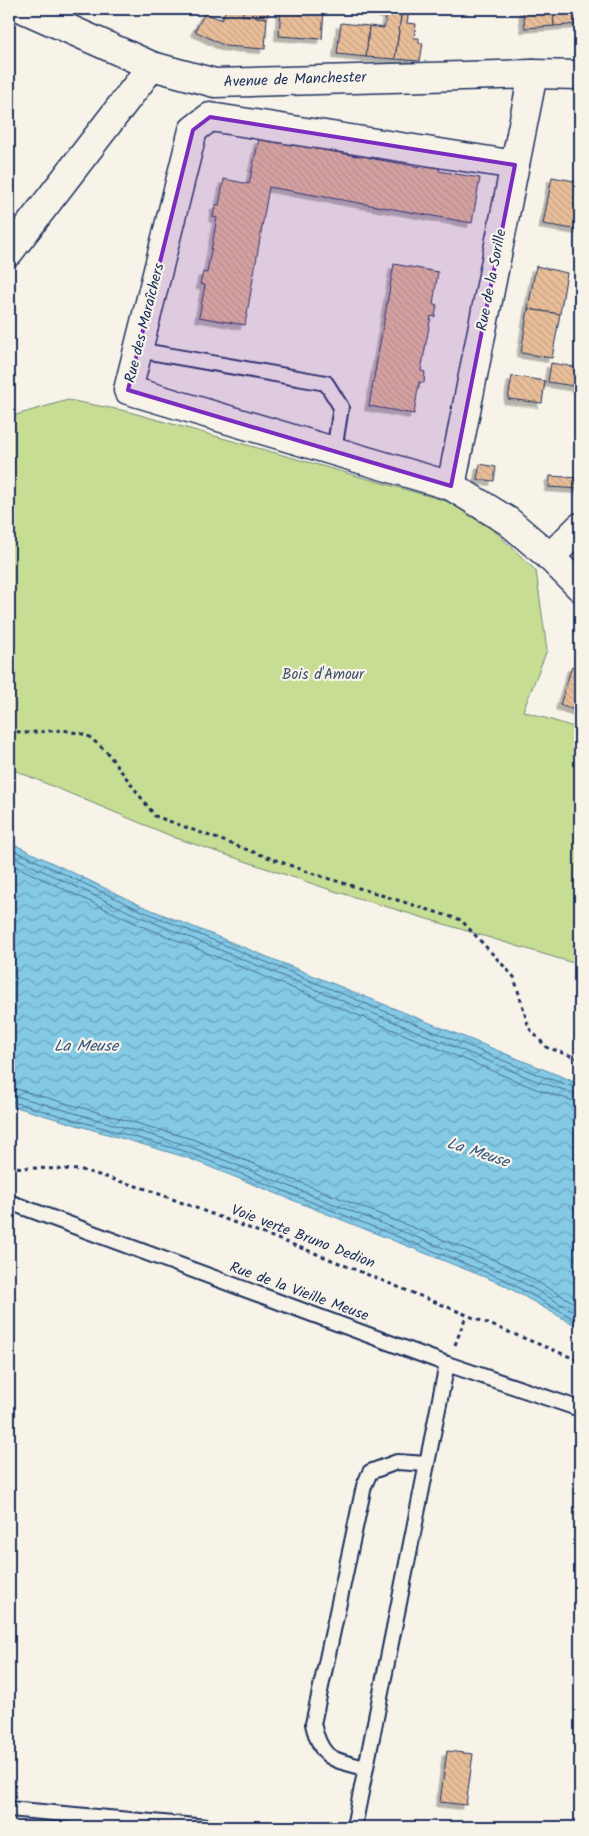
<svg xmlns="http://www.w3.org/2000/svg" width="589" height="1836" font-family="Kalam,sans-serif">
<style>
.green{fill:#c6dd93;stroke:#708678}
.water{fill:url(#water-waves);stroke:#5a8caf}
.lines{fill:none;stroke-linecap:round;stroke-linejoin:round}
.shore{stroke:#456d94;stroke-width:1}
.building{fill:url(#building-back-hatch);stroke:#1b2f5e;filter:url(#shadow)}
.service-casing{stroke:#1b2f5e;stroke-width:18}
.minor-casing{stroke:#1b2f5e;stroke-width:31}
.secondary-casing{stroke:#1b2f5e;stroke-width:31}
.trunk-casing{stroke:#1b2f5e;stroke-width:31}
.path{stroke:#1b2f5e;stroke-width:3;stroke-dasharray:4 4;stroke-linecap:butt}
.service{stroke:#f7f3e8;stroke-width:14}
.minor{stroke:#f7f3e8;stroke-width:28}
.secondary{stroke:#f7f3e8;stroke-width:28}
.trunk{stroke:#f7f3e8;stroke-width:28}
.marked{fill:#7b2cbf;fill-opacity:0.2;stroke:#7b2cbf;stroke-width:4;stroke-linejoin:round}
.labels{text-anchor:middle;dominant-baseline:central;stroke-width:4.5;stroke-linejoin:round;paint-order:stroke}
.street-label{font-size:15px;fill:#1b2f5e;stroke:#f7f3e8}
.park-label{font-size:15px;fill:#3d5269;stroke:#f7f3e8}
.water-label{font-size:16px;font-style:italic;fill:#355680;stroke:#f7f3e8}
</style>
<defs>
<pattern id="water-waves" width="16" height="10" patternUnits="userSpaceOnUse" patternTransform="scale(1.25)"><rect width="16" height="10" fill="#84cae5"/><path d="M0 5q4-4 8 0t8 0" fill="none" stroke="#6ba4bd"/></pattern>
<pattern id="building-back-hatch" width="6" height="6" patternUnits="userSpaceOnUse" patternTransform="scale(1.25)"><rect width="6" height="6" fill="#e9be99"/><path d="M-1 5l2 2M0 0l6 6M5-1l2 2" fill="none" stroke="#c7a486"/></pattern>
<filter id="shadow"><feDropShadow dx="-4.5" dy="4.5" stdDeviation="0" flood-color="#0004"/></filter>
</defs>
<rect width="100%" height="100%" fill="#f7f3e8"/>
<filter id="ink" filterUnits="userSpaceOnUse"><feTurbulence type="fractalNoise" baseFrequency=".02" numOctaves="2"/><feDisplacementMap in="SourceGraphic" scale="10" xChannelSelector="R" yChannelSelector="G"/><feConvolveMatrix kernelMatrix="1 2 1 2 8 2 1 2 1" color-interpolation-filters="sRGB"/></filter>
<g filter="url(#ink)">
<path class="green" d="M 68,400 L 126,411 L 450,502 L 497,533 L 536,571 L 547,650 L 523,711 L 580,729 L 580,965 L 331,890 L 176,838 L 9,768 L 9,417 Z"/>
<path class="water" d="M 9,842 L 142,906 L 580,1084 L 580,1328 L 502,1284 L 185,1157 L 9,1105 Z"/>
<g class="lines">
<g class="shore">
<path d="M 9,848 L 140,910 L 541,1076 L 580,1089"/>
<path d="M 9,855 L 138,916 L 539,1082 L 580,1095"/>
<path d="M 9,863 L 135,923 L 536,1089 L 580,1103"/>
<path d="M 9,1087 L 192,1139 L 509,1266 L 580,1306"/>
<path d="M 9,1094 L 189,1146 L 506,1273 L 580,1315"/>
<path d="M 9,1101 L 187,1152 L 503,1279 L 580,1322"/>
</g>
</g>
<g class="building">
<path d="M 226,9 L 244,9 L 242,15 L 267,18 L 265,49 L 225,46 L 195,31 L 205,13 L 222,20 Z"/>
<path d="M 244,9 L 269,10 L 267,18 L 242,15 Z"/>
<path d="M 281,9 L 324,9 L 322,39 L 279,36 Z"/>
<path d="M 383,9 L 402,9 L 395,59 L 366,57 L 369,26 L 384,28 L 387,14 L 382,13 Z"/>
<path d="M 523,9 L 553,9 L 554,26 L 525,28 Z"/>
<path d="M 553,9 L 580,9 L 580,24 L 554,26 Z"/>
<path d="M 402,10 L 409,11 L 407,23 L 416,24 L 414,38 L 419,38 L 419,43 L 423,43 L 420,61 L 395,59 Z"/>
<path d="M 341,23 L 369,26 L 366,57 L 337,54 Z"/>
<path d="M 259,139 L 291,144 L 291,141 L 302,143 L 302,146 L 357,156 L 358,153 L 370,155 L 369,158 L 426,168 L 427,165 L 440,167 L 439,171 L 480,178 L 472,223 L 269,187 L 245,325 L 199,317 L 205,285 L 200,284 L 203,272 L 207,273 L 217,218 L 213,217 L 215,205 L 219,205 L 224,179 L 249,184 Z"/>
<path d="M 552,177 L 580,182 L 580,230 L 543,224 Z"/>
<path d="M 394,264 L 438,272 L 433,304 L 437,305 L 435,317 L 431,316 L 421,371 L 425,372 L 424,383 L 419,382 L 414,414 L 369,406 Z"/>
<path d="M 536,266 L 567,273 L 560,314 L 528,309 Z"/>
<path d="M 528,309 L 560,314 L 552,358 L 521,353 Z"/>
<path d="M 551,363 L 580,368 L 580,387 L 548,382 Z"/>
<path d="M 512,376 L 545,381 L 542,403 L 508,399 Z"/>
<path d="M 480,464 L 496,467 L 494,481 L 477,479 Z"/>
<path d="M 550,476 L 580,478 L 580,489 L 549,487 Z"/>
<path d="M 572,666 L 580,668 L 580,712 L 560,705 Z"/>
<path d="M 447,1751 L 473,1754 L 466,1805 L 440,1802 Z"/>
</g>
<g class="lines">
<defs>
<g id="service">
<path d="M 138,350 L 326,383 L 341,407 L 334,451"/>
<path d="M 9,1202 L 447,1364 L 580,1409"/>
<path d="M 365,1768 C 332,1759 322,1761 313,1724 L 364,1486 L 370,1472 L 397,1462 L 427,1464"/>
<path d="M 9,1809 L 207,1827"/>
<path d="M 354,1827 L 447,1364"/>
</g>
<g id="minor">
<path d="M 515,165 L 210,117 L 193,130 L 128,390 L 451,486 L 508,521 L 550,557 L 580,587"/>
<path d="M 451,486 L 533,74"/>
<path d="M 550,557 L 580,527"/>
</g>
<path id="secondary" d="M 24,9 L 152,66 L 215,83 L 533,74 L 580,75"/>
<path id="trunk" d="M 9,252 L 152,66"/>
</defs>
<use href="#service" class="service-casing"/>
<use href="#minor" class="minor-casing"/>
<use href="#secondary" class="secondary-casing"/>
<use href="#trunk" class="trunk-casing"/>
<g class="path">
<path d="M 9,730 L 24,733 L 63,730 L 87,735 L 106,751 L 155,816 L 311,873 L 461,920 L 514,977 L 529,1028 L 546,1047 L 580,1059"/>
<path d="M 9,1167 L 82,1170 L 146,1189 L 317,1254 L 580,1361"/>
<path d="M 455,1345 L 466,1316"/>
</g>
<use href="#service" class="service"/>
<use href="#minor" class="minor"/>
<use href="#secondary" class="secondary"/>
<use href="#trunk" class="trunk"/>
</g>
</g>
<path class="marked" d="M 210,117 L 515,165 L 451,486 L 128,390 L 193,130 Z"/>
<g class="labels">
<g class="street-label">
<text transform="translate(295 80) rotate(-2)">Avenue de Manchester</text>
<text transform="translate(492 280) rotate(-79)">Rue de la Sorille</text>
<text transform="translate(145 323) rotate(-76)">Rue des Maraîchers</text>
<text transform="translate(303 1237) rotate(21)">Voie verte Bruno Dedion</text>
<text transform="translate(299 1292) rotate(20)">Rue de la Vieille Meuse</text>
</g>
<g class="park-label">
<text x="323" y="675">Bois d'Amour</text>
</g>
<g class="water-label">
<text x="86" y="1046">La Meuse</text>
<text transform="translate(478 1153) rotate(18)">La Meuse</text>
</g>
</g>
<rect width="589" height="1836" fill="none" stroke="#f7f3e8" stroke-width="30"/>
<rect x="15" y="15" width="559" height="1806" fill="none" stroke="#1b2f5e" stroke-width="2" filter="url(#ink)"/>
</svg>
